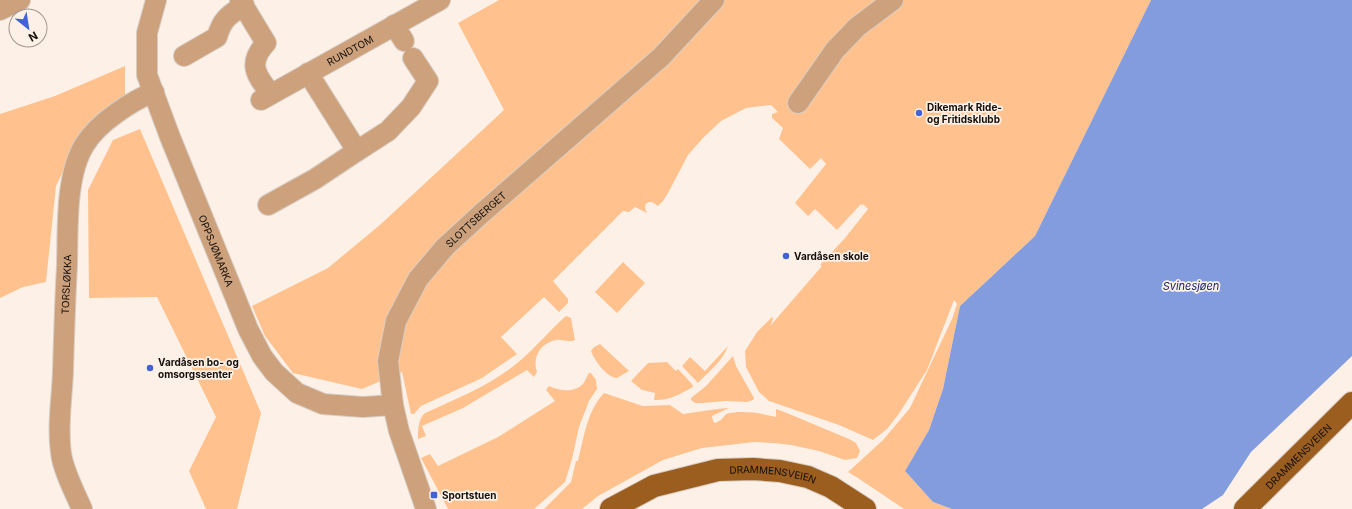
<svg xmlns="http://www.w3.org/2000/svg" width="1352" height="509" font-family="Inter,sans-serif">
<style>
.green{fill:#ffc28e}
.water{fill:#839cde}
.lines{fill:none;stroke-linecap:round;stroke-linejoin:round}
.minor-casing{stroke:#d8cdc4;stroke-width:22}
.major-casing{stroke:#d8cdc4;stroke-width:24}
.minor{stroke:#cca17c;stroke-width:20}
.major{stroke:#9b5e1f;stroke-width:22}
.poi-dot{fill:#4263d6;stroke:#fdf1e7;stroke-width:1.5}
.labels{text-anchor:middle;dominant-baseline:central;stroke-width:3.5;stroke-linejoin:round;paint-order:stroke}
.street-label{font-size:10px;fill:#140f0b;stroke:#fdf1e7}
.poi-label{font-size:10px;font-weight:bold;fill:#140f0b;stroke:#fdf1e7;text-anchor:start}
.water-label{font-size:11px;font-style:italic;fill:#162772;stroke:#fdf1e7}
</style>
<rect width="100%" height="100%" fill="#fdf1e7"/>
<g class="green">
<path d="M 499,0 L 1151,0 L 1035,236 L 960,306 L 943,389 L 929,430 L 905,471 L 933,502 L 952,509 L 904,509 L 858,478 L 848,472 L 883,440 L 910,408 L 952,319 L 957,304 L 954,300 L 927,370 L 898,415 L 887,429 L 873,440 L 839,425 L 769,401 L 759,392 L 746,367 L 745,351 L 757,332 L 772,317 L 773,319 L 770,326 L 822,266 L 820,265 L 845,238 L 868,209 L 863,204 L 862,206 L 861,204 L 837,230 L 815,209 L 808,216 L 795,203 L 826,164 L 821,158 L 810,169 L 779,139 L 783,128 L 772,118 L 772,114 L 778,112 L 771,105 L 746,108 L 721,121 L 703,138 L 688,155 L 668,193 L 663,201 L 658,206 L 652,202 C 644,202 644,207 647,213 L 635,207 L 629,212 L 623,211 L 553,281 L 568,299 L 568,303 L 559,312 L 544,297 L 501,337 L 517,354 L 482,378 L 421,406 L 414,414 L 411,414 L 402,372 L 362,389 L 293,373 L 265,336 L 252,306 L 328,268 L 381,224 L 504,110 L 458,23 Z"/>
<path d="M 125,66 L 125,102 L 74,149 L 56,186 L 46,282 L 23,287 L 0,298 L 0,114 L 55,96 Z"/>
<path d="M 140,129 L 261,413 L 237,509 L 206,509 L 189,471 L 216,417 L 157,297 L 89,298 L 88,190 L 113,140 Z"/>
<path d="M 623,262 L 645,283 L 617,313 L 595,292 Z"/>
<path d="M 566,316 L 571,318 L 575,340 C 569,343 562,339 556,340 C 540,343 532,358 537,372 L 534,377 L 527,370 L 463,408 L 422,426 L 426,436 L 418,439 C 418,430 418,419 425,413 C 458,398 494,384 522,359 C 537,346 550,330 566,316 Z"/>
<path d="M 600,344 L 629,371 L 617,378 C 607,378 594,360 591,351 L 594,347 Z"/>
<path d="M 728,346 C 723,361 708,372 698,383 L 682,366 L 690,357 L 705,371 Z"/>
<path d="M 733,356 L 736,366 L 754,398 L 753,400 L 747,402 L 726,401 L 703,403 L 695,403 L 691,400 L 691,398 L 706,386 Z"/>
<path d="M 667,362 L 676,371 L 678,369 L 692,384 L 693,387 C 680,394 669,401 654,400 L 655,393 L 642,390 L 631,381 L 648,363 Z"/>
<path d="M 589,373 L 591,373 L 596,380 L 597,389 L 589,401 L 579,427 L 572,459 L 565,482 L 534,509 L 448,509 L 421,458 L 430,454 L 438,466 L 498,437 L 555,401 L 546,390 L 549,386 C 559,391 574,393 583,384 C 585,381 587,376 589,373 Z"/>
<path d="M 604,393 L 643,406 L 670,405 L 683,414 L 717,409 L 729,408 L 712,416 L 713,421 L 715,423 L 721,420 L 726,414 C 742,410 760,413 776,417 L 776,409 L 782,411 L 849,439 L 856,443 L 860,451 L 857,458 L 845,460 L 819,451 L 791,445 L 773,443 L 755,442 L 702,448 L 663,460 L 598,496 L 582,509 L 544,509 L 571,482 L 576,461 L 578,461 C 584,437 587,411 604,393 Z"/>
</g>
<path class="water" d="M 1151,0 L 1352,0 L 1352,356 L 1251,452 L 1223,495 L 1202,509 L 952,509 L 933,502 L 905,471 L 929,430 L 943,389 L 960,306 L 1035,236 Z"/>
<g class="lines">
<defs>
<g id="minor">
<path id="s1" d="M 156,0 L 147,33 L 147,75 L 170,137 L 229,282 L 248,329 L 262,356 L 274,372 L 297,393 L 323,404 L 363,407 L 393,405"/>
<path d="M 240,0 L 266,43 C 247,63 256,76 271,94"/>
<path d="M 0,10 L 20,0"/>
<path d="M 394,25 L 404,41"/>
<path d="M 184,56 L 217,37 C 222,19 229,15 244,5"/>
<path id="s2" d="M 261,100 L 440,0"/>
<path d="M 798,103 L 835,50 L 857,27 L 893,0"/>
<path d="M 357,151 L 388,131 L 411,107 L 428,81 L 413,58"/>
<path d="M 268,205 L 315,179 L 357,151 L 308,73"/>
<path id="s3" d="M 82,509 C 75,493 63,470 61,453 C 57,426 62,399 63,371 C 64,336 65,301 67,266 C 68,230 65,175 85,144 C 98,123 131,101 154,92"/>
<path id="s4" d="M 426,509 L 399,431 L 393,405 L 388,361 L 396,321 L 418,279 L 445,247 L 481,214 L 661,57 L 714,0"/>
</g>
<g id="major">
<path id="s5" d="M 611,509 L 654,486 L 718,470 L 753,469 L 780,471 L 808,477 L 831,487 L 865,509"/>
<path id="s6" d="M 1245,509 L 1352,403"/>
</g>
</defs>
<use href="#minor" class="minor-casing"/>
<use href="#major" class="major-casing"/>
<use href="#minor" class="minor"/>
<use href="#major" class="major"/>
</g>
<g class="poi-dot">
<circle cx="919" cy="113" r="4"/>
<circle cx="786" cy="256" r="4"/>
<circle cx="150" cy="368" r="4"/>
<rect x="430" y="491" width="8" height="8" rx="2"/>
</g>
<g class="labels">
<g class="street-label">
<text stroke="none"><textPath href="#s2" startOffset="102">RUNDTOM</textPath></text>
<text stroke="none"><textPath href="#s4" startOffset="325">SLOTTSBERGET</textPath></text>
<text stroke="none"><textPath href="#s1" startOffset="265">OPPSJØMARKA</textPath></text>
<text stroke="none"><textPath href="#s3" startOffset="229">TORSLØKKA</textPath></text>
<text stroke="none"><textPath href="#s6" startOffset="75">DRAMMENSVEIEN</textPath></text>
<text stroke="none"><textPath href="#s5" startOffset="170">DRAMMENSVEIEN</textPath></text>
</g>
<g class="poi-label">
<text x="927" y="107">Dikemark Ride-<tspan x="927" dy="12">og Fritidsklubb</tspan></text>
<text x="794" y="256">Vardåsen skole</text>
<text x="158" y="362">Vardåsen bo- og<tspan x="158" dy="12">omsorgssenter</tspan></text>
<text x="442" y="495">Sportstuen</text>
</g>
<g class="water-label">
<text x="1191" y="286">Svinesjøen</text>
</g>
</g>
<g transform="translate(28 28) rotate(150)"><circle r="19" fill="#fdf1e7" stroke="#a0978f"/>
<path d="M0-3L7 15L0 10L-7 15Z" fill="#4263d6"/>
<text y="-6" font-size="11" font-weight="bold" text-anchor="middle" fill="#140f0b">N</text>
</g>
</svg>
